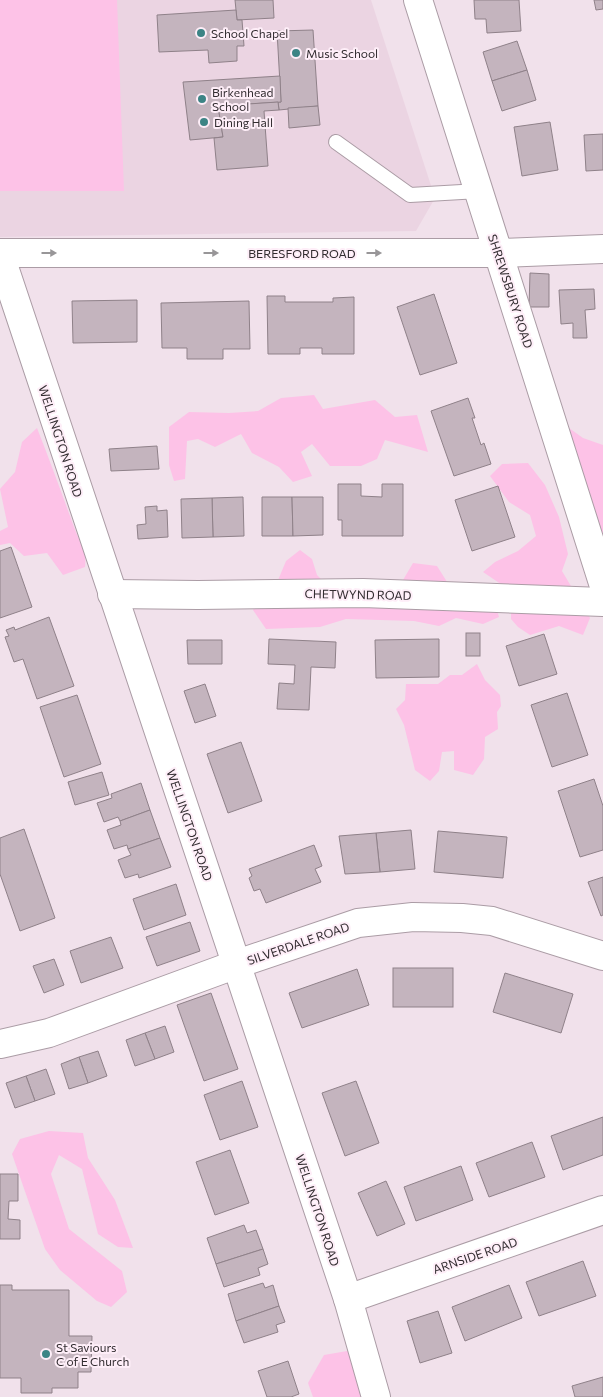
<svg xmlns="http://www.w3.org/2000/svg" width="603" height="1397" font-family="Commissioner,sans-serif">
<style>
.built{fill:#ebd4e2}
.green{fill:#fdc2e7}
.building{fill:#c4b4be;stroke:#8f8189}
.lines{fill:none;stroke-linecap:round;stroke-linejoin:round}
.service-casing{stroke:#ab9ca5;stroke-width:16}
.minor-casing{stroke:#ab9ca5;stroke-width:30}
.service{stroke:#fff;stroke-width:14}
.minor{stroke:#fff;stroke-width:28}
.oneway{fill:#989698}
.poi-dot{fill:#3c8485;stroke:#feeef8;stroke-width:2}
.labels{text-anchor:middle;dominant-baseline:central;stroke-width:4;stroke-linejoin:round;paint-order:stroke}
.poi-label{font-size:12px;fill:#322c30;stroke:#feeef8;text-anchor:start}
.street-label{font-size:12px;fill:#322c30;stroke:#feeef8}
</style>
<rect width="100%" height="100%" fill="#f1e1eb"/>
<path class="built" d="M 0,0 L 371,0 L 435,198 L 416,231 L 0,237 Z"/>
<g class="green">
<path d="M 0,0 L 117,0 L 124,191 L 0,191 Z"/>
<path d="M 314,395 L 323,409 L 375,400 L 395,417 L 417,415 L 428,452 L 385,440 L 377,459 L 361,466 L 330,466 L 312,444 L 301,452 L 312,476 L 293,482 L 279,467 L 252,453 L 241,434 L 215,447 L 198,439 L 187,441 L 185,479 L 174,481 L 169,465 L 169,427 L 189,412 L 229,413 L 258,411 L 281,398 Z"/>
<path d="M 562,423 L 583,438 L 603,445 L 603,539 Z"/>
<path d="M 37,428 C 50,461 62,494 74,527 C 80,544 87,548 85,567 L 63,575 L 47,553 L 24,556 L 10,543 L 0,545 L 0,531 L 8,527 L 0,489 L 15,472 L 22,442 Z"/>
<path d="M 528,463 L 545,485 L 559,517 L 568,554 L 562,571 L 590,618 L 583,635 L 559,626 L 530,635 L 518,627 L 511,619 L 511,591 L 483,572 L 495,562 L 518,551 L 536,536 L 530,515 L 509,502 L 490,476 L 502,464 Z"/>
<path d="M 300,550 L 312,559 L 317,575 L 330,588 L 390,588 L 403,580 L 413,563 L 437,566 L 449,585 L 491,589 L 499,617 L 483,624 L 456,618 L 439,626 L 414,621 L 346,619 L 320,627 L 266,629 L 253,610 L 263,589 L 276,585 L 286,561 Z"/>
<path d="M 477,664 L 485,680 L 500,695 L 501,706 L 497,712 L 498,729 L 485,737 L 484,759 L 473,775 L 454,770 L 454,751 L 442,752 L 439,771 L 430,781 L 415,770 L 404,725 L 396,709 L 405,700 L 406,684 L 438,684 L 450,675 L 462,675 Z"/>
<path d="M 49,1131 L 83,1133 L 88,1158 L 115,1200 L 133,1248 L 118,1247 L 98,1234 L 82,1169 L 59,1155 L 51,1174 L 69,1229 L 122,1271 L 127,1292 L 111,1307 L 97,1301 L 60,1270 L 45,1249 L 12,1154 L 20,1139 Z"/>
<path d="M 353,1350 L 363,1397 L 313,1397 L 308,1383 L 324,1355 Z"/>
</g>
<g class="building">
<path d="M 235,0 L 273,0 L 274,18 L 237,20 Z"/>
<path d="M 474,0 L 519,0 L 521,31 L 487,33 L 486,19 L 475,19 Z"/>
<path d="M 594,0 L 603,0 L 603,9 L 596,10 Z"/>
<path d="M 236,10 L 237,20 L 242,20 L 244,46 L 237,46 L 237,61 L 209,63 L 208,50 L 159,52 L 157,15 Z"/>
<path d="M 313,30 L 318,106 L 279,110 L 278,102 L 281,102 L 277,31 Z"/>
<path d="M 517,41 L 527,70 L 492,81 L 483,52 Z"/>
<path d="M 527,70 L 536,100 L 502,111 L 492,81 Z"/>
<path d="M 280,76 L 281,102 L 218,106 L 223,137 L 190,140 L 183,82 Z"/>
<path d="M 278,102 L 279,110 L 264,111 L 268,166 L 217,170 L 214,138 L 223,137 L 218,106 Z"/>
<path d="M 318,106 L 320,125 L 289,128 L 288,108 Z"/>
<path d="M 550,122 L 558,170 L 522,176 L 514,127 Z"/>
<path d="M 603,134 L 603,170 L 586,171 L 584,135 Z"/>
<path d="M 530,273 L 549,274 L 549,307 L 529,307 Z"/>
<path d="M 594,289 L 595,309 L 585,310 L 587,338 L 573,338 L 573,323 L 561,324 L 559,290 Z"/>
<path d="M 434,294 L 457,363 L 420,375 L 397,307 Z"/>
<path d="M 267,296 L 285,296 L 285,302 L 333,302 L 333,298 L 354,297 L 354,354 L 322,354 L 322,348 L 300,348 L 300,354 L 268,354 Z"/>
<path d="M 137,300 L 137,342 L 73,343 L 72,301 Z"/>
<path d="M 249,301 L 250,349 L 223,349 L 223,359 L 187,359 L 187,348 L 162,348 L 161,303 Z"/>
<path d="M 468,398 L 475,418 L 472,418 L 481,445 L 484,443 L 491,464 L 454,476 L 431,411 Z"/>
<path d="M 157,446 L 159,469 L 111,471 L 109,449 Z"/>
<path d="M 338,484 L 361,484 L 361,496 L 382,497 L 382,484 L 403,484 L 403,536 L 342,536 L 342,520 L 338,520 Z"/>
<path d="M 498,486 L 515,537 L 472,551 L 455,500 Z"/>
<path d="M 243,497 L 244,536 L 213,537 L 212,498 Z"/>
<path d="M 262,497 L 292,497 L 293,536 L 262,536 Z"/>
<path d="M 292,497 L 323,497 L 323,535 L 293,536 Z"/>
<path d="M 212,498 L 213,537 L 182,538 L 181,499 Z"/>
<path d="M 157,506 L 157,511 L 167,510 L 168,537 L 138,539 L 137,525 L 146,524 L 145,507 Z"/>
<path d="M 11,547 L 32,607 L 0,618 L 0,551 Z"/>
<path d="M 49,617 L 74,686 L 37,699 L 23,659 L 14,662 L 5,637 L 9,636 L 6,630 L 14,627 L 15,630 Z"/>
<rect x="466" y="633" width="14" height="23"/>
<path d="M 544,634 L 557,674 L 519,686 L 506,646 Z"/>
<path d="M 269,639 L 336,642 L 335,668 L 311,667 L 309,710 L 277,709 L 279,683 L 294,684 L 295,665 L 268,664 Z"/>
<path d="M 439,639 L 439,677 L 376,678 L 375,640 Z"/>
<path d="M 187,640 L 222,640 L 222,664 L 188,664 Z"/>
<path d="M 205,684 L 216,716 L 195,723 L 184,691 Z"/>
<path d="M 567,693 L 588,755 L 552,767 L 531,705 Z"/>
<path d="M 77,695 L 101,764 L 64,777 L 40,707 Z"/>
<path d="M 241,742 L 262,801 L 228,813 L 207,754 Z"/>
<path d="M 102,772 L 109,795 L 75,805 L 68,782 Z"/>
<path d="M 594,779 L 603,806 L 603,850 L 580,857 L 558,791 Z"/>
<path d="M 141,783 L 150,810 L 120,821 L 118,817 L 104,822 L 97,803 L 112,798 L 111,794 Z"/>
<path d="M 150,810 L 160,838 L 128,849 L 127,845 L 114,849 L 107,830 L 121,825 L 120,821 Z"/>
<path d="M 24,829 L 55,918 L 20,931 L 0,874 L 0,838 Z"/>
<path d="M 411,830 L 415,869 L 380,872 L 376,833 Z"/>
<path d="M 438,831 L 507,837 L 503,878 L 434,872 Z"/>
<path d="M 376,833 L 380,872 L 345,874 L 339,836 Z"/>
<path d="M 160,838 L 171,867 L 139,878 L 138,874 L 125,878 L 118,860 L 131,855 L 128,849 Z"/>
<path d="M 314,845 L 322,866 L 315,869 L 321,882 L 266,903 L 260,889 L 254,891 L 249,878 L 252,876 L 249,869 Z"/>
<path d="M 603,877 L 603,915 L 601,916 L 588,882 Z"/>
<path d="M 176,884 L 186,915 L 144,930 L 133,899 Z"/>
<path d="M 190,922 L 200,951 L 157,966 L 146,937 Z"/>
<path d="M 111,937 L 123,968 L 81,983 L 70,951 Z"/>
<path d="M 54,959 L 64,985 L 44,993 L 33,966 Z"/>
<rect x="393" y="968" width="60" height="39"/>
<path d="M 357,969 L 369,1005 L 302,1028 L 289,993 Z"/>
<path d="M 505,973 L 573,994 L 561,1033 L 493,1012 Z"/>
<path d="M 211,993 L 238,1069 L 204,1081 L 177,1005 Z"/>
<path d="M 165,1026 L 174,1052 L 155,1059 L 145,1033 Z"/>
<path d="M 145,1033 L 155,1059 L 135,1066 L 126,1040 Z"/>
<path d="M 98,1051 L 107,1076 L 88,1083 L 79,1057 Z"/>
<path d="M 79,1057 L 88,1083 L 69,1089 L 61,1064 Z"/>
<path d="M 46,1069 L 55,1094 L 35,1101 L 26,1076 Z"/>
<path d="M 26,1076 L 35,1101 L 15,1108 L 6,1083 Z"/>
<path d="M 242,1081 L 258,1127 L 220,1140 L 204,1095 Z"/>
<path d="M 356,1081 L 379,1143 L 345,1156 L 322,1093 Z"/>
<path d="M 603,1117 L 603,1155 L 563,1170 L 551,1136 Z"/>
<path d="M 532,1142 L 545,1177 L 489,1197 L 476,1163 Z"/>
<path d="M 230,1150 L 249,1203 L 215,1215 L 196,1162 Z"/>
<path d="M 461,1166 L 473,1200 L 416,1221 L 404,1187 Z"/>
<path d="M 0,1174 L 18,1174 L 18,1201 L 9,1201 L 8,1219 L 20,1220 L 20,1239 L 0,1239 Z"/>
<path d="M 386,1181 L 405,1224 L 377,1236 L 358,1193 Z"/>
<path d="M 244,1225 L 247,1233 L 256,1230 L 263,1249 L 216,1264 L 207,1238 Z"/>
<path d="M 263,1249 L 268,1264 L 258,1268 L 260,1275 L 224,1287 L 216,1264 Z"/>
<path d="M 583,1261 L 596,1296 L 539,1316 L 526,1282 Z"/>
<path d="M 263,1283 L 265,1288 L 273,1285 L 279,1306 L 236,1321 L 228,1294 Z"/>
<path d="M 0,1285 L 12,1285 L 12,1290 L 69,1290 L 69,1336 L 92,1336 L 91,1372 L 78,1372 L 78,1388 L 52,1388 L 52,1393 L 21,1393 L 21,1378 L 0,1378 Z"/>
<path d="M 509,1285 L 522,1318 L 465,1341 L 452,1307 Z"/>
<path d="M 279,1306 L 285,1322 L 276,1325 L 278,1332 L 244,1343 L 236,1321 Z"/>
<path d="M 438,1311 L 452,1353 L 420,1363 L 407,1321 Z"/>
<path d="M 288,1361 L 299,1394 L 291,1397 L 267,1397 L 258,1371 Z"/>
<path d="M 603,1377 L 603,1397 L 575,1397 L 572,1386 Z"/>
</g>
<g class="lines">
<defs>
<path id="service" d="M 336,142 L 410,195 L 479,191"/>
<g id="minor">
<path d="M 418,0 L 603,583"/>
<path d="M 0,253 L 499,253 L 603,249"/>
<path d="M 0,255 L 348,1299 L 376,1397"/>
<path d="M 112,594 L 198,595 L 363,593 L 603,602"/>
<path d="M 0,1044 L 49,1033 L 237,964 L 358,923 L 413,917 L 462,918 L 492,921 L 603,956"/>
<path d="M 348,1299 L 603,1210"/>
</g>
</defs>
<use href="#service" class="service-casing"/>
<use href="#minor" class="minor-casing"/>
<use href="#service" class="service"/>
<use href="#minor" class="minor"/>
</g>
<defs><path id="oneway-solid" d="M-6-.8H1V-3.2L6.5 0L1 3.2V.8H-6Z" transform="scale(1.25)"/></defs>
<g class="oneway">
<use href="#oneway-solid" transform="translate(49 253)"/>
<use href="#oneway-solid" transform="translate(211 253)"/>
<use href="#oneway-solid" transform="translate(374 253)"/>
</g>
<g class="poi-dot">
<circle cx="201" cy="33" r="5"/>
<circle cx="296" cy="53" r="5"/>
<circle cx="202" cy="99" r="5"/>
<circle cx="204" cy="122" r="5"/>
<circle cx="46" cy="1354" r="5"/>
</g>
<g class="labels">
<g class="poi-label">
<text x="211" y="33">School Chapel</text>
<text x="306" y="53">Music School</text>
<text x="212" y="92">Birkenhead<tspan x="212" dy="14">School</tspan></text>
<text x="214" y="122">Dining Hall</text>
<text x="56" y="1347">St Saviours<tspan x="56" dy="14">C of E Church</tspan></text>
</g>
<g class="street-label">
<text x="302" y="253">BERESFORD ROAD</text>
<text transform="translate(511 291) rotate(72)">SHREWSBURY ROAD</text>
<text transform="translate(61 441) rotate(72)">WELLINGTON ROAD</text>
<text transform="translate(358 594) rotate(1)">CHETWYND ROAD</text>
<text transform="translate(190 825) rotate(71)">WELLINGTON ROAD</text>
<text transform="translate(298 943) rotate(-19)">SILVERDALE ROAD</text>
<text transform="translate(318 1210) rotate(72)">WELLINGTON ROAD</text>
<text transform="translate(475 1255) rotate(-19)">ARNSIDE ROAD</text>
</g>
</g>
</svg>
